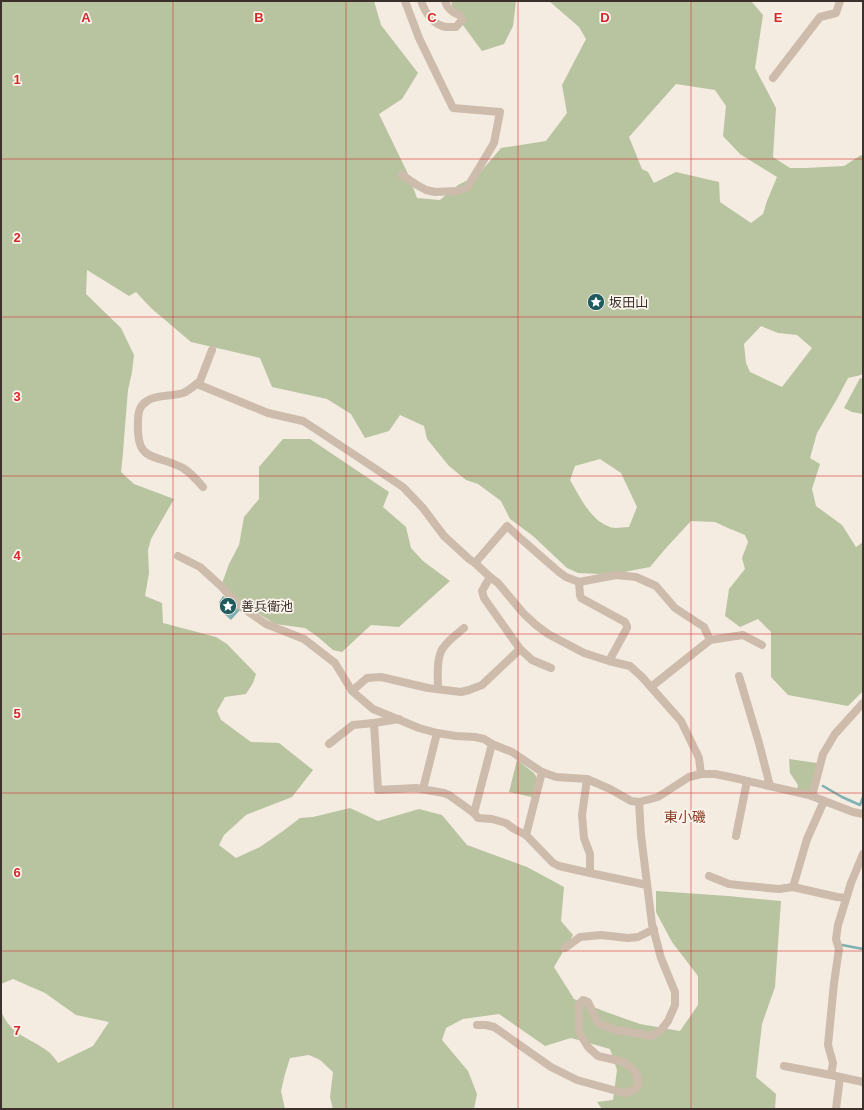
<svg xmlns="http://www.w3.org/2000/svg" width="864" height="1110" font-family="Arial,'Noto Sans JP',sans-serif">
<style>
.green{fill:#b8c4a0;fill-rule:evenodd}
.water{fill:#7fb0b2}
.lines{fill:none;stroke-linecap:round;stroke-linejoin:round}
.stream{stroke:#7fb0b2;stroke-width:2.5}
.street{stroke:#cdbbac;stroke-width:8}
.grid{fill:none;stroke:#d62828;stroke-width:1;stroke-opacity:0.55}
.labels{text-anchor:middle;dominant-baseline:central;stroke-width:3.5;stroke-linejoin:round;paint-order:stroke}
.poi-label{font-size:13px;fill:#3b302b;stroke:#fbf5ee;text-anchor:start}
.neighbourhood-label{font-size:14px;fill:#8c3b22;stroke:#fbf5ee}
.grid-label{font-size:13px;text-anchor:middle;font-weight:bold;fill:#d62828;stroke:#fbf5ee;stroke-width:3.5;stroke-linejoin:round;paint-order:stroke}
</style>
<rect width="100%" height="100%" fill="#f4ebe1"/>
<g class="green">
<path d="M 1,1 L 374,1 L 381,25 L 418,73 L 402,99 L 379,114 L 409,176 L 417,198 L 440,200 L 458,185 L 478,175 L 501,148 L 546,141 L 567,113 L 562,85 L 586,39 L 579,27 L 549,1 L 751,1 L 763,15 L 755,68 L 776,108 L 773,157 L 790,168 L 805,168 L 844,166 L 861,155 L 863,156 L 863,372 L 861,375 L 848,378 L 837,399 L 817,433 L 810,458 L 820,464 L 812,489 L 816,506 L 842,525 L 856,547 L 863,542 L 863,691 L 848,706 L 788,695 L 771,677 L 771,632 L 758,619 L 740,627 L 725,616 L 729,589 L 745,569 L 742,558 L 748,542 L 745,535 L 728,528 L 715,522 L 691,521 L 666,548 L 650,567 L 624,572 L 599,574 L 578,573 L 567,568 L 533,536 L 510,519 L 501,501 L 478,484 L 466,480 L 449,466 L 427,439 L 424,426 L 400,415 L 389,431 L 365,438 L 351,414 L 327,399 L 272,387 L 260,358 L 191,342 L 151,308 L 136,292 L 129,296 L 87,270 L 86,294 L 121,328 L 134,355 L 132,372 L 128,390 L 125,426 L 123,453 L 121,472 L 134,484 L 174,499 L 151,539 L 148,550 L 149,573 L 145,596 L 162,603 L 163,623 L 216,637 L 227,644 L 256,674 L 253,683 L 246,694 L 225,697 L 217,711 L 221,720 L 251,742 L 279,743 L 313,770 L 292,797 L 246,815 L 224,835 L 219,845 L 236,858 L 260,847 L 283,831 L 300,818 L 313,817 L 350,808 L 378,821 L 419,809 L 442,815 L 467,845 L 527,867 L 564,887 L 561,921 L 573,935 L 554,967 L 574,999 L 606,1012 L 640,1024 L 680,1031 L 698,1005 L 698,976 L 672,942 L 656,912 L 656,891 L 728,896 L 781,901 L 775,987 L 762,1024 L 756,1077 L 776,1094 L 775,1109 L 602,1109 L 597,1102 L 613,1100 L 617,1070 L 610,1049 L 571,1038 L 545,1046 L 499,1014 L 463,1019 L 446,1028 L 442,1040 L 468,1071 L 477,1094 L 474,1109 L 333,1109 L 330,1097 L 333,1072 L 320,1060 L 309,1055 L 290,1058 L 285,1074 L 281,1091 L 285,1109 L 1,1109 L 1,1011 C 12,1038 31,1037 50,1053 C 53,1056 56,1060 58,1063 L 93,1046 L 109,1022 L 76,1015 L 45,993 L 13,979 L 1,984 ZM 676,84 L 715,90 L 726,106 L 723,136 L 740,154 L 777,177 L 767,201 L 763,214 L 751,223 L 720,202 L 719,182 L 676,172 L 654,183 L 648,172 L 642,169 L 629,137 ZM 761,326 L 778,333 L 797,335 L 812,348 L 782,387 L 750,372 L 746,363 L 744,344 ZM 600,459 L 621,473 L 637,507 L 629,527 C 623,527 615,529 610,527 C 590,520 580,497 570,480 L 575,466 Z"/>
<path d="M 451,1 L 516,1 L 513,26 L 504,44 L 482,51 L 454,13 Z"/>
<path d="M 860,378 L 863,379 L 863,414 L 852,412 L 844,408 Z"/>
<path d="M 283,439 L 310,439 L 389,492 L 383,507 L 406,527 L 411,548 L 423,561 L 450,581 L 399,627 L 371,625 L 342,652 L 333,650 L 318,637 L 305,628 L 275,624 L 220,589 L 229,564 L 239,545 L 244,517 L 259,499 L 259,467 Z"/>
<path d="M 789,759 L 817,763 L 809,795 L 796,792 L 798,785 L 790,773 Z"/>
<path d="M 517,760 L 534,773 L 537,778 L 532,797 L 509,792 Z"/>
</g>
<path class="water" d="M 223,596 L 241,609 L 231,620 L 221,611 L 219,602 Z"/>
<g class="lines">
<g class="stream">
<path d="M 823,786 L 842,797 L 860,805 L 863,797"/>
<path d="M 842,945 L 863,949"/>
</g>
<g class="street">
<path d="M 421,1 C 425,12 433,25 446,27 C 449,27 453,27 456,27 L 462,20 L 461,16 C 453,13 447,9 445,1"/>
<path d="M 773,78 L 820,17 L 836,13 L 840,1"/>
<path d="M 402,175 L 417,185 L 426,190 L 435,192 L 457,191 L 467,188 L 494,143 L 500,112 L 453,108 L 419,38 L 405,1"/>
<path d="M 197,384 L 268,413 L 303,421 L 317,430 L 403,487 L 423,508 L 444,536 L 469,559 L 475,563"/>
<path d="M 203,487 C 197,480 191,473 183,468 C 155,453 136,464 138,422 C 138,413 139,406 147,401 C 157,394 171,397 183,393 C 189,391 195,385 200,381 L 212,350"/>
<path d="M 178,556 L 200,567 L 222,587 L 236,603 L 266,624 L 304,639 L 335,663 L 352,691 L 373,709 L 419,728 L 437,733 L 456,736 L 475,737 L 484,739 L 492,744 L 512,752 L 542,772 L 556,777 L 587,779 L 610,789 L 631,801 L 639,802 L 658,797 L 689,777 L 701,774 L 715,774 L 730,777 L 809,795 L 853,812 L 863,814"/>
<path d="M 490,577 L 482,591 L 484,598 L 520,649 L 532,660 L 551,668"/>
<path d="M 579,582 L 616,575 L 636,577 L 656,586 L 675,608 L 704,627 L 710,640"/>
<path d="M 609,661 L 627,628 L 627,626 L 625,622 L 581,598 L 580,595 L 579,582 L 566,577 L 559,572 L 520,538 L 507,526 L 475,563 L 490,577 L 498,583 L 524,614 L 536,625 L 548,634 L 584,653 L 609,661 L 630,666 L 642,677 L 681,721 L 699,758 L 701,774"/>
<path d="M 739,676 L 759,743 L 770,786"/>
<path d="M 651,687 L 710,640 L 743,635 L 762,645"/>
<path d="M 438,689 C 438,677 436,658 443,648 C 448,640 457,634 464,628"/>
<path d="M 352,691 L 367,678 L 381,677 L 428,688 L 461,692 L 469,690 L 482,685 L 520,649"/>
<path d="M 374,723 L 378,790 L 416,788 L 444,793 L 449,795 L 474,813 L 478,818 L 492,819 L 506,823 L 514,829 L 526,835 L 553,863 L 559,866 L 590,873"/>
<path d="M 329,744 L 353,725 L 374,723 L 399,719"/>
<path d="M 587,779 L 582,815 L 584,838 L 590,854 L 590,873 L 647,885"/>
<path d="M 423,789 L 437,733"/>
<path d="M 812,796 L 823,754 L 835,734 L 863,703"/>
<path d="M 474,813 L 492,744"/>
<path d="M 526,835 L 542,772"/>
<path d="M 736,836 L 747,781"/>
<path d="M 863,854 L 851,883 L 838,925 L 836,939 L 839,949 L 834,983 L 828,1045 L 833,1063 L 831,1075 L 863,1082"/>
<path d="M 709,876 L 729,884 L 747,886 L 779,889 L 793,887 L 837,897 L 846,898"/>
<path d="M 793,887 L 807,839 L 824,801"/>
<path d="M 565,948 L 580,937 L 601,935 L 628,938 L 638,937 L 654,929"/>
<path d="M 477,1025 L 486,1025 L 494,1027 L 551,1067 L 577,1080 L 624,1093 L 632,1091 L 635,1089 L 638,1085 L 637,1075 L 633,1069 L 624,1062 L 598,1056 L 588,1047 L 579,1032 L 579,1004 L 583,1000 L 588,1002 L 598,1023 L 616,1030 L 652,1036 L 661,1030 L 668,1021 L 675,1005 L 675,992 L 661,958 L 652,924 L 641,835 L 639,802"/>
<path d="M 784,1066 L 831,1075"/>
<path d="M 836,1109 L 840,1077"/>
</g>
</g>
<path class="grid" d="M 173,1 L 173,1109M 346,1 L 346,1109M 518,1 L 518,1109M 691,1 L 691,1109M 1,159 L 863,159M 1,317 L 863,317M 1,476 L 863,476M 1,634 L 863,634M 1,793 L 863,793M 1,951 L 863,951"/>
<defs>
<symbol id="sight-disc" viewBox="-11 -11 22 22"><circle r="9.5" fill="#1f5a5e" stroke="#fbf5ee"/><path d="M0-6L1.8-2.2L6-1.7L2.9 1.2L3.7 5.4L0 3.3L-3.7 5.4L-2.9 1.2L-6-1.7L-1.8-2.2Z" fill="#fff"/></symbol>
</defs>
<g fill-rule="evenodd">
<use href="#sight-disc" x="586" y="292" width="20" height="20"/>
<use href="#sight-disc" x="218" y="596" width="20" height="20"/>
</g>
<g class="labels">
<g class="poi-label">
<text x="609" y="302">坂田山</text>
<text x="241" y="606">善兵衛池</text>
</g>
<g class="neighbourhood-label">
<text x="685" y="817">東小磯</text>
</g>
</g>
<g class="grid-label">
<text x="86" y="22">A</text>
<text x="259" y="22">B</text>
<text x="432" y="22">C</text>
<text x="605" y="22">D</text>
<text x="778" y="22">E</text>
<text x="17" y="84">1</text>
<text x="17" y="242">2</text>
<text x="17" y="401">3</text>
<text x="17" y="560">4</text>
<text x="17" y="718">5</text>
<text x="17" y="877">6</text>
<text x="17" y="1035">7</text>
</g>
<rect width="864" height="1110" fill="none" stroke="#3b302b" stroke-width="4"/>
</svg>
